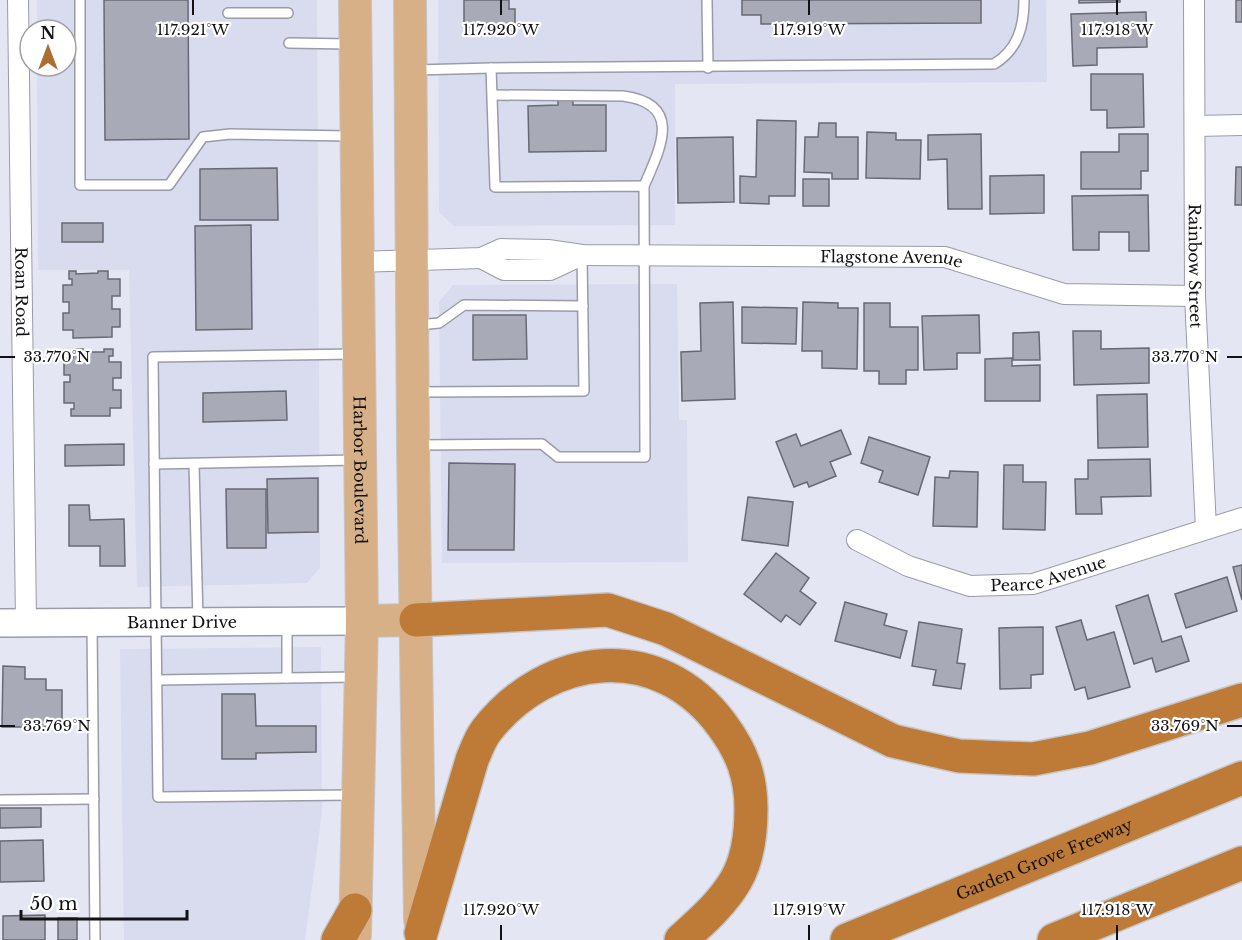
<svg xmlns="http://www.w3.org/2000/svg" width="1242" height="940" font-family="'Libre Baskerville',serif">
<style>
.built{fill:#d9dbef}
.building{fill:#a9aab7;stroke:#686974;stroke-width:1.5}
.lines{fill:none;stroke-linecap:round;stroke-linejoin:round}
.lane-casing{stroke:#9a9ba8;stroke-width:12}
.street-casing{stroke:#9a9ba8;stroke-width:22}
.secondary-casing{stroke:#9a9ba8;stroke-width:30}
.primary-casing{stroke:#c6c6c7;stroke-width:34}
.highway-casing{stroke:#c6c6c7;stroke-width:36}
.lane{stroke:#fff;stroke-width:9}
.street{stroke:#fff;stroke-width:20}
.secondary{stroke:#fff;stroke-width:27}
.primary{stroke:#d7b087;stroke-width:32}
.highway{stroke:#bd7b37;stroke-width:33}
.ticks{fill:none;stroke:#121216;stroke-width:2}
.labels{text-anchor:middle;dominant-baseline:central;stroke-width:4.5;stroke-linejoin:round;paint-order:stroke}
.street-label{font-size:16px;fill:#121216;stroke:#fff}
.ticks-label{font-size:15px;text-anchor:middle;fill:#121216;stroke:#fff;stroke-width:4.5;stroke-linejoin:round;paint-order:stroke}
</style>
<rect width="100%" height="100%" fill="#e5e6f3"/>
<g class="built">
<path d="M 37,0 L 317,0 L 320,568 L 307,583 L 137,587 L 129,270 L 38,270 L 37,66 L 66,66 L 66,30 L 37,30 Z"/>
<path d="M 438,0 L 1046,0 L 1047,82 L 675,84 L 675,225 L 454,226 L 439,212 Z"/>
<path d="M 677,284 L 679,420 L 687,420 L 688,562 L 442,563 L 439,302 L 453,285 Z"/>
<path d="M 321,647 L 322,812 L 305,940 L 124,940 L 120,649 Z"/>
</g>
<g class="building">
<path d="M 104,0 L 188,0 L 189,139 L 105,140 Z"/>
<path d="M 464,0 L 509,0 L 509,9 L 515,9 L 515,31 L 498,31 L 498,26 L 464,27 Z"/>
<path d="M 742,0 L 981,0 L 981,23 L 761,24 L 761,15 L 742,15 Z"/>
<path d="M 1079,0 L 1120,0 L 1120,2 L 1079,3 Z"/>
<rect x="1236" y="0" width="6" height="22"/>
<path d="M 1146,12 L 1147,47 L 1097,48 L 1097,65 L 1073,66 L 1071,14 Z"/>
<path d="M 1091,74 L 1143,74 L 1144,127 L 1107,128 L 1107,110 L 1091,110 Z"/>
<path d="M 573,99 L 573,105 L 606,105 L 606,151 L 529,152 L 528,106 L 558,105 L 558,100 Z"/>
<path d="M 757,120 L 796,121 L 795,196 L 769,196 L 769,204 L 740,203 L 740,176 L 756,177 Z"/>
<path d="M 819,123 L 836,123 L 836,137 L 858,137 L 858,179 L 832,179 L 832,173 L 804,172 L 805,137 L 818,137 Z"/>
<path d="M 867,132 L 896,133 L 896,140 L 921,140 L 920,179 L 866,178 Z"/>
<path d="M 981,134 L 982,209 L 948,209 L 947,159 L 928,160 L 928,135 Z"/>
<path d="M 1119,134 L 1148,134 L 1148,171 L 1141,171 L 1141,189 L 1081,189 L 1081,152 L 1119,152 Z"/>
<path d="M 733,137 L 734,202 L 678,203 L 677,138 Z"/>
<path d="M 1236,167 L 1242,167 L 1242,205 L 1235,205 Z"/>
<path d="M 277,168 L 278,220 L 200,220 L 200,169 Z"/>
<path d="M 1044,175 L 1044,213 L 990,214 L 990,176 Z"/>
<rect x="803" y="179" width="26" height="27"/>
<path d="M 1148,195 L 1149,251 L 1129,251 L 1129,232 L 1099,232 L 1099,250 L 1073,250 L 1072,196 Z"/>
<rect x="62" y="223" width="41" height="19"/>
<path d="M 251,225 L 252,329 L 196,330 L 195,226 Z"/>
<path d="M 69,271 L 76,271 L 76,274 L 98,273 L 98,271 L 108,271 L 108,279 L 120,279 L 120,296 L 112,296 L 112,309 L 120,309 L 120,327 L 112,327 L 112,337 L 73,338 L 73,330 L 63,330 L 63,313 L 69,313 L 69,302 L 63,302 L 63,285 L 72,285 L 72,279 L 69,279 Z"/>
<path d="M 733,302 L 735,399 L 682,401 L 681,352 L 701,351 L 700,303 Z"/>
<path d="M 803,302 L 838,303 L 838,308 L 858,308 L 857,369 L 822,368 L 822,351 L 802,351 Z"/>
<path d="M 864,303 L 890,303 L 890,327 L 918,327 L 918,370 L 906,370 L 906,384 L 879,384 L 879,371 L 864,371 Z"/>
<path d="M 742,307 L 797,308 L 796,344 L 742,343 Z"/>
<path d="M 473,315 L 526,315 L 527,359 L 473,360 Z"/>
<path d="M 979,315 L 980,353 L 957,353 L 957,369 L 924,370 L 922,316 Z"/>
<path d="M 1073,331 L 1101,331 L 1101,349 L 1149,348 L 1149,383 L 1074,385 Z"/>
<path d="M 1039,332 L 1040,360 L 1013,360 L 1013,333 Z"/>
<path d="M 73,349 L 83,349 L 83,352 L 104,352 L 104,349 L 113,349 L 113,356 L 109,356 L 109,362 L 121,362 L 121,378 L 113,378 L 113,390 L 121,390 L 121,408 L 110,408 L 110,416 L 71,416 L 71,409 L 74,409 L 74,403 L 64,403 L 64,382 L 70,382 L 70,375 L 64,375 L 64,358 L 73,358 Z"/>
<path d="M 1012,358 L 1012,366 L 1040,365 L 1040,401 L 985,401 L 985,359 Z"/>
<path d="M 286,391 L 287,420 L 203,422 L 203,393 Z"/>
<path d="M 1147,394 L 1148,447 L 1098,448 L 1097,395 Z"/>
<path d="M 841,430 L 851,454 L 830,462 L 836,476 L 809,487 L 807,482 L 794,487 L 776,442 L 796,434 L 801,446 Z"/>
<path d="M 869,437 L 930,457 L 918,495 L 879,482 L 883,471 L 861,463 Z"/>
<path d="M 124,444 L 124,465 L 65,466 L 65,445 Z"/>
<path d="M 1150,459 L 1151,496 L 1101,497 L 1102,514 L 1076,514 L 1075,479 L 1088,479 L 1088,460 Z"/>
<path d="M 449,463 L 515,464 L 514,550 L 448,550 Z"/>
<path d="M 1004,465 L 1023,465 L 1023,482 L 1046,482 L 1045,530 L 1003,529 Z"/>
<path d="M 950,471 L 978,472 L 977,527 L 933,526 L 935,477 L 949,478 Z"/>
<path d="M 318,478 L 318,532 L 268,533 L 267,479 Z"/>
<path d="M 226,489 L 266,489 L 266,548 L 227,548 Z"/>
<path d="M 748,497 L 793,502 L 788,546 L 742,540 Z"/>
<path d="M 69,505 L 89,505 L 90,520 L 124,519 L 125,566 L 100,566 L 100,546 L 69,546 Z"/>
<path d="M 776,553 L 809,578 L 800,591 L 816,603 L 800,625 L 786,615 L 781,622 L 744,594 Z"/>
<path d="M 1242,565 L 1242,600 L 1233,567 Z"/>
<path d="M 1227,577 L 1237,611 L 1186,628 L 1175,594 Z"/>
<path d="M 1148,595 L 1162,642 L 1181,636 L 1189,661 L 1156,672 L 1152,658 L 1134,664 L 1116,606 Z"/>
<path d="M 845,602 L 887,614 L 884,625 L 907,631 L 900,658 L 835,641 Z"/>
<path d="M 1081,620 L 1087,640 L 1114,632 L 1130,687 L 1088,699 L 1085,687 L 1075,690 L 1056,627 Z"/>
<path d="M 919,622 L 962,629 L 957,663 L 965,664 L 961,689 L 933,685 L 936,670 L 912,666 Z"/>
<path d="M 1043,627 L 1043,674 L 1031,675 L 1031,688 L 1000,689 L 999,628 Z"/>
<path d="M 3,666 L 25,667 L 25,679 L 46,679 L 46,690 L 62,690 L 62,727 L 2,727 Z"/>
<path d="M 222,694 L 255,694 L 256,726 L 316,726 L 316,752 L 256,753 L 256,759 L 222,759 Z"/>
<path d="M 0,808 L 41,808 L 41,827 L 0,828 Z"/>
<path d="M 43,840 L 44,881 L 0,882 L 0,841 Z"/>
<path d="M 45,915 L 45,940 L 3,940 L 3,916 Z"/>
<rect x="58" y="918" width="19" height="22"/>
</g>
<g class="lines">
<defs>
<g id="lane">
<path d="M 80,0 L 80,185 L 169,185 L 203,137 L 230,134 L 351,136"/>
<path d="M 707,0 L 708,68"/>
<path d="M 228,13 L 288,13"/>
<path d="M 289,43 L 350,44"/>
<path d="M 416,70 L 491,68 L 994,64 C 1018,50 1024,26 1024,0"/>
<path d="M 493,95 L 623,96 C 684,104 660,149 644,186"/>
<path d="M 418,325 L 439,323 L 464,305 L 583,306"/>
<path d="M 419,392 L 584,391 L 582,255"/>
<path d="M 419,445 L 542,444 L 558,457 L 645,457 L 644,186 L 495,187 L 491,68"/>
<path d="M 154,464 L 356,460"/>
<path d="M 194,464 L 198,620"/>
<path d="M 92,624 L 95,940"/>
<path d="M 287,624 L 287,678"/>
<path d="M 157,680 L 356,677"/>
<path d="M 354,795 L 158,797 L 153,357 L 356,354"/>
<path d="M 0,800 L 94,799"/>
</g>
<g id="street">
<path id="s1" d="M 18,0 L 26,622"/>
<path id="s2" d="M 1194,0 L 1195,296 L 1206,529"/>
<path d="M 1196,126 L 1242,125"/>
<path d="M 481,258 L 504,270 L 550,270 L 582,255"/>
<path id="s3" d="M 357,262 L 481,258 L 501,249 L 548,250 L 582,255 L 945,257 L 1064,294 L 1195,296"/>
<path id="s4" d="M 857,540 L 908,566 L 970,586 L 1033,584 L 1242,518"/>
</g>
<g id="secondary">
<path id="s5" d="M 0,623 L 362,621"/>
</g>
<g id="primary">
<path id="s6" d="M 355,0 L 362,621 L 355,935"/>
<path d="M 410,0 L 413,445 L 420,920"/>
<path d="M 362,621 L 416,620"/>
</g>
<g id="highway">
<path d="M 416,620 L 608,610 L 666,629 L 893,741 L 959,756 L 1033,759 L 1090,748 L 1242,700"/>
<path d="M 421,933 L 472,760 C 476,750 480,739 486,731 C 548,651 659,639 722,725 C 742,752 751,776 751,809 C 751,833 748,859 736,880 C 722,904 701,922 681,940"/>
<path d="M 338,940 L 355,910"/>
<path id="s7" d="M 847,940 L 1242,778"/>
<path d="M 1054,940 L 1242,863"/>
</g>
</defs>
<use href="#lane" class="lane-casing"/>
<use href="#street" class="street-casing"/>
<use href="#secondary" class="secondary-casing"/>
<use href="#primary" class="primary-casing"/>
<use href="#highway" class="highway-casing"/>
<use href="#lane" class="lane"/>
<use href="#street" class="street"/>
<use href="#secondary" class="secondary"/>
<use href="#primary" class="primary"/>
<use href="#highway" class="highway"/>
</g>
<path class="ticks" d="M 193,0 L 193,15M 501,0 L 501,15M 809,0 L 809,15M 1117,0 L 1117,15M 0,357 L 15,357M 1227,357 L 1242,357M 0,726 L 15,726M 1227,726 L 1242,726M 501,925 L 501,940M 809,925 L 809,940M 1117,925 L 1117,940"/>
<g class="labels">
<g class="street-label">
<text stroke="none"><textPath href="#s3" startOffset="537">Flagstone Avenue</textPath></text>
<text stroke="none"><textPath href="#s2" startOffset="266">Rainbow Street</textPath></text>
<text stroke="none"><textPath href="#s1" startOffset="292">Roan Road</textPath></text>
<text stroke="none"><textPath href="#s6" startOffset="470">Harbor Boulevard</textPath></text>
<text stroke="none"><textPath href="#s4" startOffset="202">Pearce Avenue</textPath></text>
<text stroke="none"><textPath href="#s5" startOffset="182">Banner Drive</textPath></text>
<text stroke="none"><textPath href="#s7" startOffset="213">Garden Grove Freeway</textPath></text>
</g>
</g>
<g class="ticks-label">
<text x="193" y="35">117.921°W</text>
<text x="501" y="35">117.920°W</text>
<text x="809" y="35">117.919°W</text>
<text x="1117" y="35">117.918°W</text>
<text x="57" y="362">33.770°N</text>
<text x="1185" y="362">33.770°N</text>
<text x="57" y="731">33.769°N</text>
<text x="1185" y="731">33.769°N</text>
<text x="501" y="915">117.920°W</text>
<text x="809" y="915">117.919°W</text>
<text x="1117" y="915">117.918°W</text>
</g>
<g transform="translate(48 48)"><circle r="28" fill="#ffffff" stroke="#a0a0a2" stroke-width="1.5"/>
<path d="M0-4.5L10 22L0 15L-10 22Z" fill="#ab6f32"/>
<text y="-9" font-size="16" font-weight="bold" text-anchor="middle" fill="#121216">N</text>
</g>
<path d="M21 910v9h166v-9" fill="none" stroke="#121216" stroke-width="3"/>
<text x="30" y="910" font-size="18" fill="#121216" stroke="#ffffff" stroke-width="4.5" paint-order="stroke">50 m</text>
</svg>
